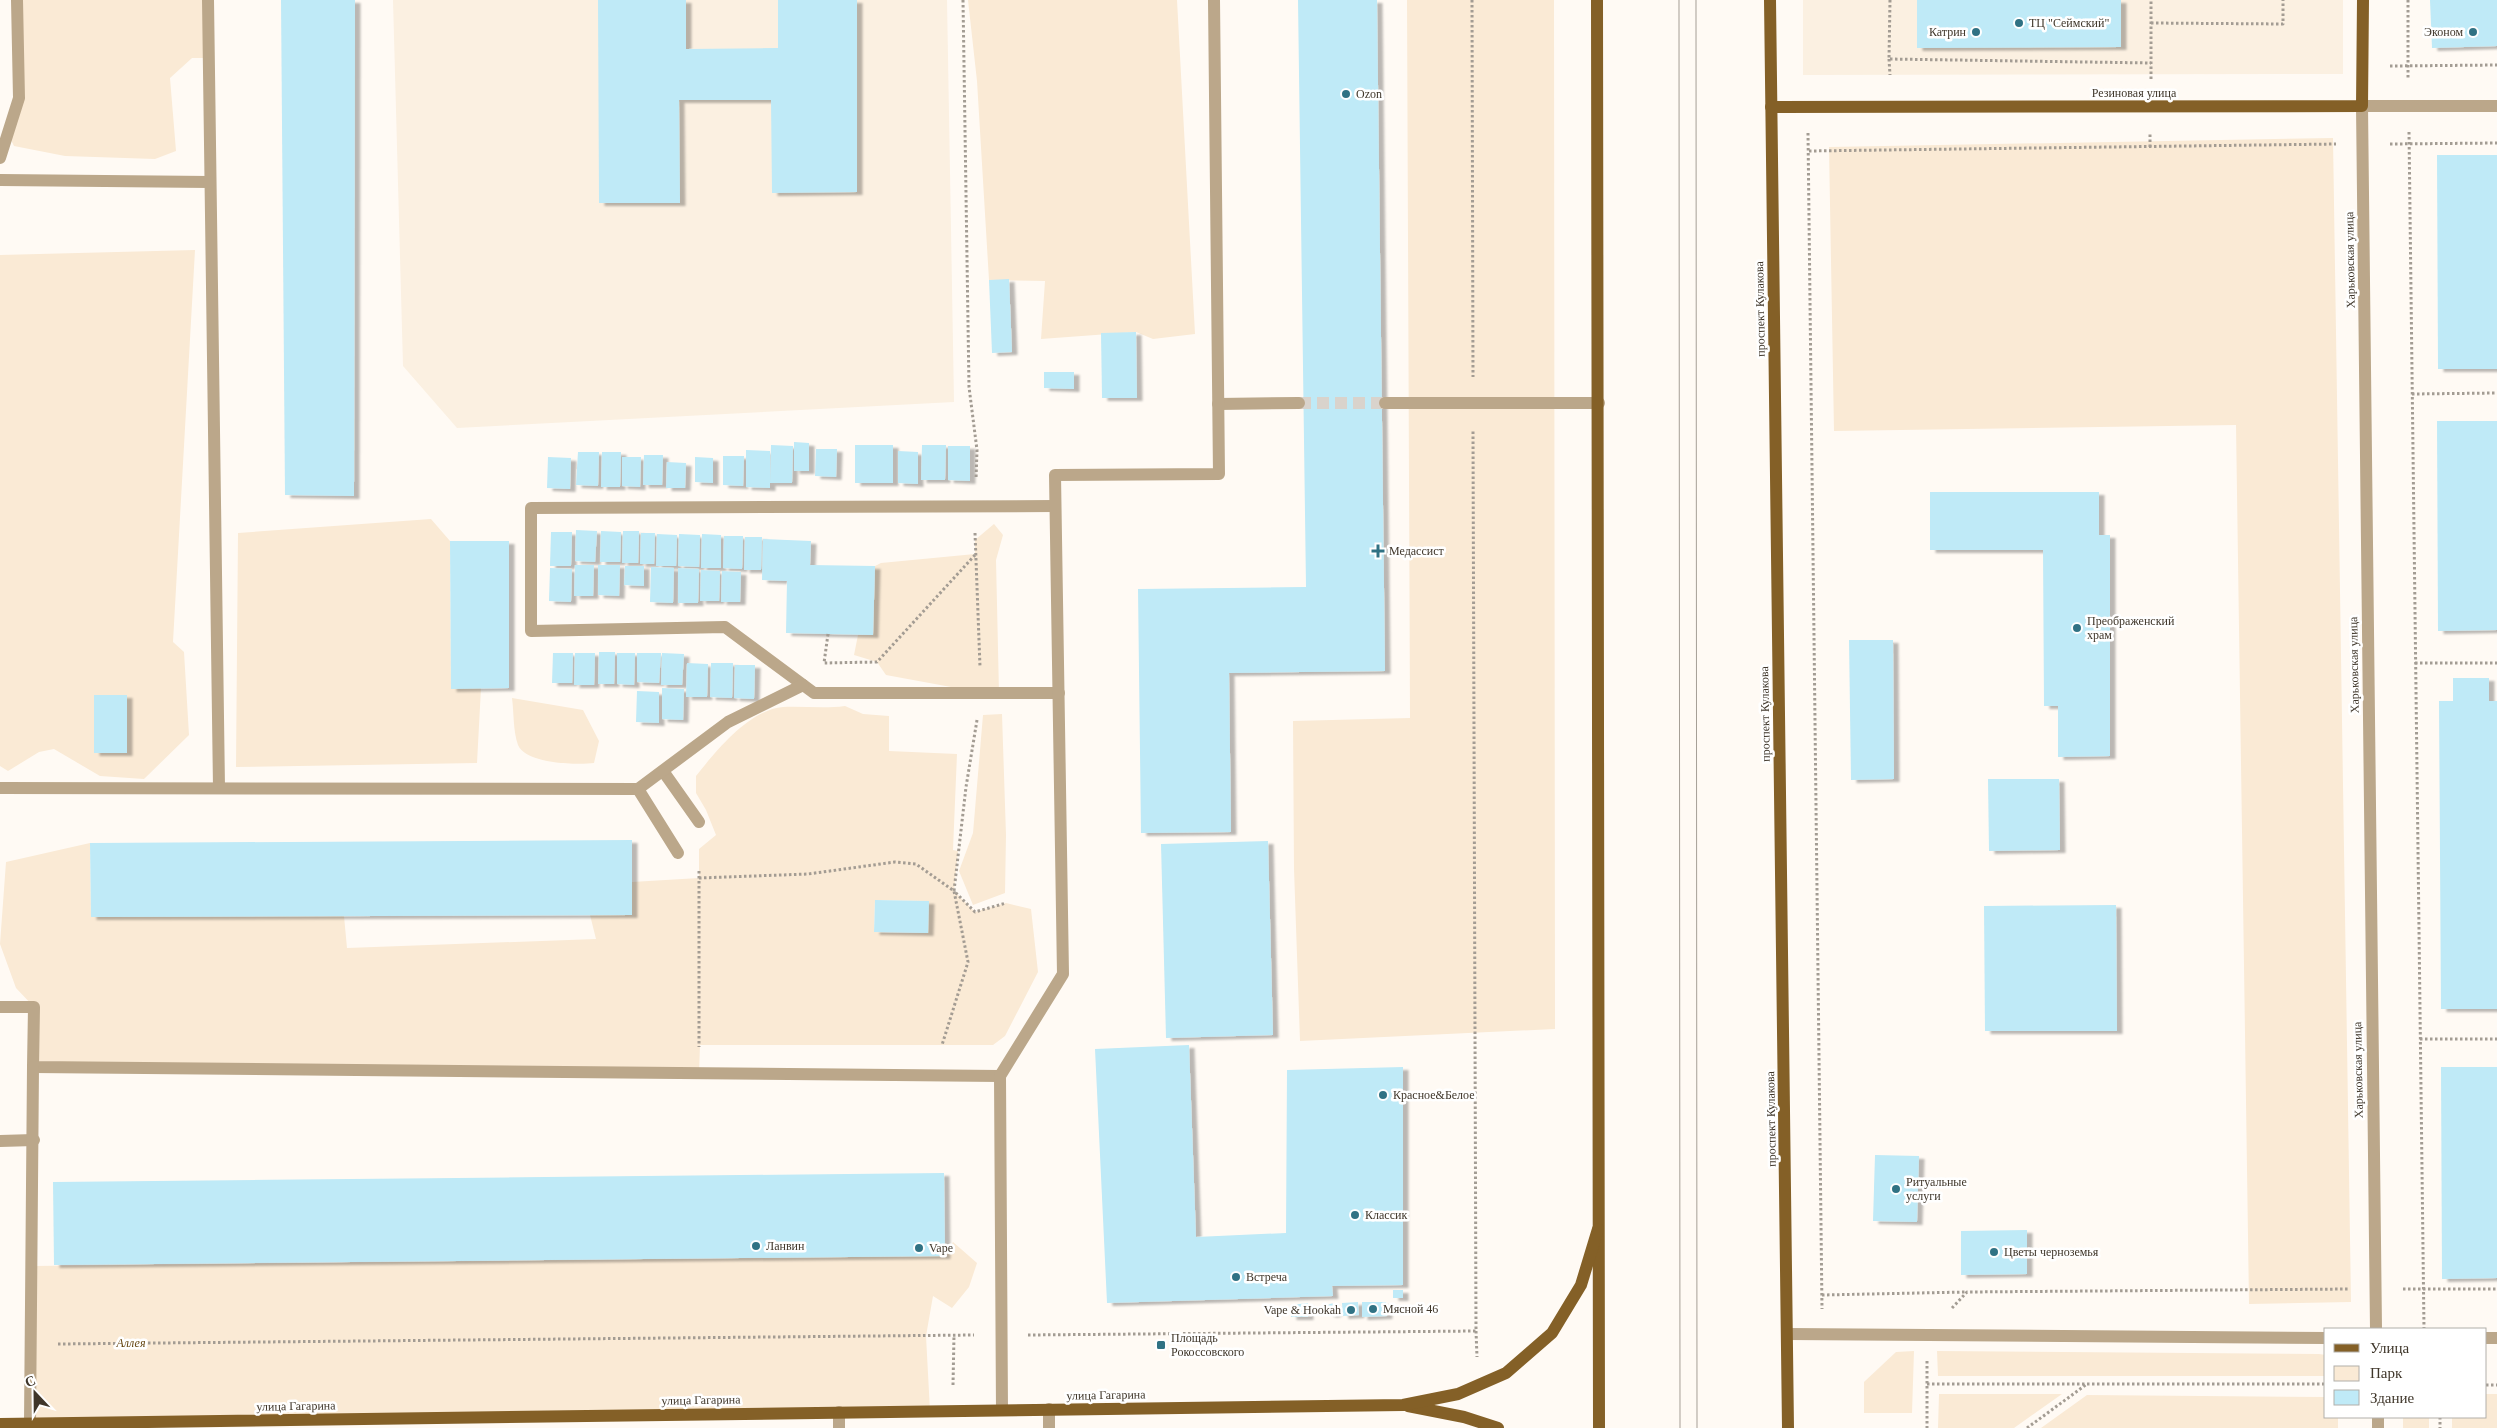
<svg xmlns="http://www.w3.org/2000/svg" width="2497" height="1428" font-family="Georgia,serif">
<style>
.built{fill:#fbf0e1}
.green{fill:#faead5;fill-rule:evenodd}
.building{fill:#bfeaf7;filter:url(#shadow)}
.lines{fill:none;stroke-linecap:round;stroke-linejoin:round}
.minor-tunnel{stroke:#d9d3cc;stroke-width:12;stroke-dasharray:12 6;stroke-linecap:butt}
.path{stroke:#a39c93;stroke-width:3;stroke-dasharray:2.5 2.5;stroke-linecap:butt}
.minor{stroke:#bba78a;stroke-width:12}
.major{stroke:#846027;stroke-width:12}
.tram{stroke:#a69f96;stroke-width:1}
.poi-dot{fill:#307284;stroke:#fff;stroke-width:2}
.labels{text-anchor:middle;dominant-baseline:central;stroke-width:5;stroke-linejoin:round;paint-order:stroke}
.poi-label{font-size:12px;fill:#3f362a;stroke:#fff;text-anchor:start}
.street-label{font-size:12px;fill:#3f362a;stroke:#fff}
.park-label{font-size:12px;font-style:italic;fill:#664611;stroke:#fff}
</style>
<defs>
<filter id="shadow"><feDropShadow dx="5.5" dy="3" stdDeviation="1" flood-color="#0004"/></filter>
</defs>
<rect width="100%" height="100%" fill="#fffaf4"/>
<g class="built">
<path d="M 393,0 L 947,0 L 954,402 L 457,428 L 403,366 Z"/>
<path d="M 1803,0 L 2343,0 L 2343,74 L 1803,75 Z"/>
</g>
<g class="green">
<path d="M 17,0 L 208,0 L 209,58 L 192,58 L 170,78 L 176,151 L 155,159 L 65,156 L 14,146 L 8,134 L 19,98 Z"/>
<path d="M 968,0 L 1177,0 L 1195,334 L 1153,339 L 1136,332 L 1041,339 L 1045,281 L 989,280 L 977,81 Z"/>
<path d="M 1407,0 L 1554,0 L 1555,1029 L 1300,1041 L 1294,869 L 1293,721 L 1410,718 Z"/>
<path d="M 2333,138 L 2351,1302 L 2249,1304 L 2236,425 L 1834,431 L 1829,147 Z"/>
<path d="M 195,250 L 173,642 L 184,652 L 189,735 L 144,779 L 100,776 L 54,749 L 39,752 L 8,771 L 0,766 L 0,255 Z"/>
<path d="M 431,519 L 450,541 L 451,688 L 481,688 L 477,763 L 236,767 L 238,533 Z"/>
<path d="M 994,524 L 1003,535 L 996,560 L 999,693 L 951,687 L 886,675 L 877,662 L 854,655 L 858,635 L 873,635 L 875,566 L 881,563 L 975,554 L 975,540 Z"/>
<path d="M 512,698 L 583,710 L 599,741 L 594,763 C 577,765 526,764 518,745 C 513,731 514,713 512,698 Z"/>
<path d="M 845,706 L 863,714 L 889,716 L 889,751 L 957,754 L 953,850 L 958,851 L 954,891 L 975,912 L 1006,903 L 1031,909 L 1038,972 L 1005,1036 L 993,1045 L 700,1045 L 699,1074 L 33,1067 L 34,1007 L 16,988 L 0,944 L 6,862 L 90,843 L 91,917 L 344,916 L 347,948 L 596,939 L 590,915 L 632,914 L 632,882 L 699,878 L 699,849 L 716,835 L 706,810 L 696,793 L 696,776 C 716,751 749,710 783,707 C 804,706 824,709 845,706 ZM 875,900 L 928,901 L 928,933 L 874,932 Z"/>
<path d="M 1002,714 L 1006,835 L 1005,893 L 973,905 L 959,871 L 973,833 L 983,715 Z"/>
<path d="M 953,1242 L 977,1263 L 969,1287 L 952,1308 L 933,1296 L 926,1336 L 930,1411 L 30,1423 L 32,1266 L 945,1256 Z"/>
<path d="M 1914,1351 L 1912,1413 L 1864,1413 L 1864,1382 L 1896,1352 Z"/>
<path d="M 1937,1351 L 2319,1354 L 2326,1355 L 2326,1376 L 1938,1376 Z"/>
<path d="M 1939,1394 L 2062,1394 L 2014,1428 L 1938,1428 Z"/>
<path d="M 2486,1394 L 2497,1394 L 2497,1428 L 2452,1428 L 2452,1417 L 2486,1417 Z"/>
<path d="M 2087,1395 L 2326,1397 L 2326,1417 L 2338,1417 L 2338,1428 L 2041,1428 Z"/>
<rect x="2403" y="1417" width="26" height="11"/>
</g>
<g class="building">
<path d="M 281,0 L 355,0 L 354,496 L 285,495 Z"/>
<path d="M 598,0 L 686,0 L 686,49 L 778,48 L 778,0 L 857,0 L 857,192 L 772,193 L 771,100 L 679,100 L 680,203 L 599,203 Z"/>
<path d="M 1298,0 L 1377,0 L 1385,671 L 1229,673 L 1231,832 L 1141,833 L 1138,589 L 1306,587 Z"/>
<path d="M 1917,0 L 2121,0 L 2121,47 L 1917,48 Z"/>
<path d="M 2430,0 L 2497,0 L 2497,46 L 2432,48 Z"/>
<path d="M 2437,155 L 2497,155 L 2497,369 L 2438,369 Z"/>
<path d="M 1009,279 L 1012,352 L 992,353 L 989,280 Z"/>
<path d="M 1136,332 L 1137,398 L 1102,398 L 1101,333 Z"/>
<path d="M 1044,372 L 1074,372 L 1074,389 L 1044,388 Z"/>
<path d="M 2437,421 L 2497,421 L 2497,630 L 2438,631 Z"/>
<path d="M 794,442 L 809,443 L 809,471 L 794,471 Z"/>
<path d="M 771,445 L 793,446 L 792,483 L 770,483 Z"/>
<rect x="855" y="445" width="38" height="38"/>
<path d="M 922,445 L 946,445 L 945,480 L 921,480 Z"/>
<path d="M 948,446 L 970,446 L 970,481 L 948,480 Z"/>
<path d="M 816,449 L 837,449 L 836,477 L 815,476 Z"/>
<path d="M 746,450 L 770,451 L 770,488 L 746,487 Z"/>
<path d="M 898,451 L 918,452 L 918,484 L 898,483 Z"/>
<path d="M 578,452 L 599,452 L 598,486 L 576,485 Z"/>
<path d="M 602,452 L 621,452 L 620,487 L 601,487 Z"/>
<path d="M 644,455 L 663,455 L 662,485 L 643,485 Z"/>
<path d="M 723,456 L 744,456 L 743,486 L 723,485 Z"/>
<path d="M 548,457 L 571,458 L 570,489 L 547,488 Z"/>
<path d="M 622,457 L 641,457 L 640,487 L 622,486 Z"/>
<path d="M 695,457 L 713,458 L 713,483 L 695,482 Z"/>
<path d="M 667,462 L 686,463 L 685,488 L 666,488 Z"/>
<path d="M 1930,492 L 2099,492 L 2099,535 L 2110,535 L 2110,756 L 2058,757 L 2058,706 L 2044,706 L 2043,550 L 1930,550 Z"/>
<path d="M 576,530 L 597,531 L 595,562 L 575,561 Z"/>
<path d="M 601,531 L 621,532 L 620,562 L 600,562 Z"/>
<path d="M 623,531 L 639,531 L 638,563 L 622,563 Z"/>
<path d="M 551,532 L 572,532 L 571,566 L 550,566 Z"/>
<path d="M 641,533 L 655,533 L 654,564 L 640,564 Z"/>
<path d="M 657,534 L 677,535 L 676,566 L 656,566 Z"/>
<path d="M 679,534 L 700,535 L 699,567 L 678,566 Z"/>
<path d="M 702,534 L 721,535 L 721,568 L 701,568 Z"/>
<path d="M 724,536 L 743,536 L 742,569 L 723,568 Z"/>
<path d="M 745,537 L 762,537 L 761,570 L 744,570 Z"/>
<path d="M 763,539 L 811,541 L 810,565 L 875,566 L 873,635 L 786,633 L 787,581 L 762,580 Z"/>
<path d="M 450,541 L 509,541 L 509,688 L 451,689 Z"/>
<path d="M 575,565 L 594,565 L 593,596 L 574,596 Z"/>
<path d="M 598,565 L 620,565 L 619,596 L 598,595 Z"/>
<path d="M 625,566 L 644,566 L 644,586 L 624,585 Z"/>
<path d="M 651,567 L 674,568 L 673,603 L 650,602 Z"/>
<path d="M 550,568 L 572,569 L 571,602 L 549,601 Z"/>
<path d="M 678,568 L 699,569 L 698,603 L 678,603 Z"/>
<path d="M 701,570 L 720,571 L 719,601 L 700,601 Z"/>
<path d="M 722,571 L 741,572 L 740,602 L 721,602 Z"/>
<path d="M 1849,640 L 1893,640 L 1894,779 L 1851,780 Z"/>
<path d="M 599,652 L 615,652 L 614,684 L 598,684 Z"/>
<path d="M 553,653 L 573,653 L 572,683 L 552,683 Z"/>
<path d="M 575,653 L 595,653 L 594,685 L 574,685 Z"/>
<path d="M 617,653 L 635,653 L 634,685 L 617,684 Z"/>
<path d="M 637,653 L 661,653 L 659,683 L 637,682 Z"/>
<path d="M 662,653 L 684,654 L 682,685 L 661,685 Z"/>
<path d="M 687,663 L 708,664 L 707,697 L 686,697 Z"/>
<path d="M 711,663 L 733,663 L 732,698 L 710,697 Z"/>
<path d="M 735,665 L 755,665 L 754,699 L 734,698 Z"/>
<path d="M 2453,678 L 2489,678 L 2489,701 L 2497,701 L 2497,1009 L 2441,1009 L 2439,701 L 2453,701 Z"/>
<path d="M 662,688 L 684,689 L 683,720 L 662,719 Z"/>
<path d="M 637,691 L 659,692 L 659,723 L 636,722 Z"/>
<rect x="94" y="695" width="33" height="58"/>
<path d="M 1988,779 L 2059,779 L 2060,850 L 1989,851 Z"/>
<path d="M 632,840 L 632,915 L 91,917 L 90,843 Z"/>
<path d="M 1268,841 L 1273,1035 L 1166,1038 L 1161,844 Z"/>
<path d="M 875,900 L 929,901 L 928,933 L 874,932 Z"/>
<path d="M 2116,905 L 2117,1031 L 1985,1031 L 1984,906 Z"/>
<path d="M 1189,1045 L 1196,1237 L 1286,1233 L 1287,1070 L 1403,1067 L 1403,1285 L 1332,1286 L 1333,1296 L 1107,1303 L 1095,1049 Z"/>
<path d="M 2441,1067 L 2497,1067 L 2497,1278 L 2442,1279 Z"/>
<path d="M 1875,1155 L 1919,1156 L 1917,1222 L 1873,1221 Z"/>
<path d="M 944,1173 L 945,1256 L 54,1265 L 53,1182 Z"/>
<path d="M 2027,1230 L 2027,1274 L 1961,1275 L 1961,1231 Z"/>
<rect x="1393" y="1290" width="10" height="8"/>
<path d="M 1358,1302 L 1359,1315 L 1343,1316 L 1342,1303 Z"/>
<path d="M 1362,1302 L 1386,1302 L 1387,1316 L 1362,1317 Z"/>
<path d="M 1308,1303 L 1308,1317 L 1291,1317 L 1291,1305 Z"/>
<circle cx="1332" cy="1309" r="5.5"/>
</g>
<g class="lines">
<path class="minor-tunnel" d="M 1299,403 L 1385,403"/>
<g class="path">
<path d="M 963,0 L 969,387 L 977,450 L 976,479"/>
<path d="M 1472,0 L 1473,377"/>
<path d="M 1890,0 L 1889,59 L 2151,63"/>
<path d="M 2408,0 L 2408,79"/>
<path d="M 2151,23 L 2283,24 L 2283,0"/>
<path d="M 1889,59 L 1890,75"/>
<path d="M 2390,66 L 2497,65"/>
<path d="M 2151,79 L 2151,0"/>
<path d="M 2409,132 L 2424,1329"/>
<path d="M 1808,133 L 1822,1309"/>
<path d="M 2390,144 L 2497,143"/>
<path d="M 2150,147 L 2150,133"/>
<path d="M 1809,151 L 2336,144"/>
<path d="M 2412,394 L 2497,393"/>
<path d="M 975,533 L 980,667"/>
<path d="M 828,634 L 824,663 L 877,662 L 975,555"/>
<path d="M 2415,663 L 2497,663"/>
<path d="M 977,720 L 966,787 L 954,891 L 975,912 L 1006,903"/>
<path d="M 699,871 L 699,1047"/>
<path d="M 699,878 L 808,874 L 895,862 L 916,864 L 954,891 L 968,962 L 942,1045"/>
<path d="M 2420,1039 L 2497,1039"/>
<path d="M 2403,1289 L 2497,1289"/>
<path d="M 1822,1295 L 1966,1292"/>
<path d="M 1952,1308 L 1967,1292 L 2349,1289"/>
<path d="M 1476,1331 L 1477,1357"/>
<path d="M 1028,1335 L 1476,1331 L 1473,431"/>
<path d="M 58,1344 L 974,1335"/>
<path d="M 1927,1361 L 1927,1428"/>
<path d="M 1927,1384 L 2326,1384"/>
<path d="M 953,1385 L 954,1335"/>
<path d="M 2486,1385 L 2497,1385"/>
<path d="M 2440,1417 L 2440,1428"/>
<path d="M 2027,1428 L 2087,1384"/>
</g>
<g class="minor">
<path d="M 208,0 L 219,788"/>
<path d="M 0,158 L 19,98 L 17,0"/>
<path d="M 0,180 L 210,182"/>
<path d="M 1385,403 L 1599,403"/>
<path d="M 1218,404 L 1299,403"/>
<path d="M 1055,506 L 531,508 L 531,631 L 725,627 L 814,693 L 1059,693"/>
<path d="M 663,771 L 699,822"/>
<path d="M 0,788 L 638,789 L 728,722 L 803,685"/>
<path d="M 638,789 L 678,853"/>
<path d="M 0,1007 L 34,1007 L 33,1067 L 1000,1076"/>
<path d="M 0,1141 L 34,1140"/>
<path d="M 2376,1329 L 2362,106 L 2497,106"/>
<path d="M 1788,1334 L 2326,1338"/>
<path d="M 2486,1338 L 2497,1338"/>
<path d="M 1049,1409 L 1049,1428"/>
<path d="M 1002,1410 L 1000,1076 L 1063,974 L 1055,475 L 1219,474 L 1214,0"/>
<path d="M 839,1412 L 839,1428"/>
<path d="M 2378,1417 L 2378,1428"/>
<path d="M 30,1423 L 33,1067"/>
</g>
<g class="major">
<path d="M 1597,0 L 1599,1428"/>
<path d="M 1770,0 L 1788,1428"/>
<path d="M 1771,107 L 2362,106 L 2363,0"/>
<path d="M 1408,1406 L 1464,1417 L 1498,1428"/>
<path d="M 0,1424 L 1403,1405 L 1458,1394 L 1506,1373 L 1552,1333 L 1581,1285 L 1598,1229"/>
</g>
<g class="tram">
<path d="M 1679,0 L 1680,1428"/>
<path d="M 1696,0 L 1697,1428"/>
</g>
</g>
<g class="poi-dot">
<circle cx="2019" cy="23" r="5"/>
<circle cx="1976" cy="32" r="5"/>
<circle cx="2473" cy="32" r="5"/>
<circle cx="1346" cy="94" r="5"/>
<path d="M1375.5 543.5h5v5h5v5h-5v5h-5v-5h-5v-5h5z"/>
<circle cx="2077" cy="628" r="5"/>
<circle cx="1383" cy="1095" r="5"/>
<circle cx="1896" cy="1189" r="5"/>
<circle cx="1355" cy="1215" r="5"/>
<circle cx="756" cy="1246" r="5"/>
<circle cx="919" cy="1248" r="5"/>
<circle cx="1994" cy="1252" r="5"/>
<circle cx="1236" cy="1277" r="5"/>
<circle cx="1373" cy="1309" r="5"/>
<circle cx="1351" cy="1310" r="5"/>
<rect x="1156" y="1340" width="10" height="10" rx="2.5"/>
</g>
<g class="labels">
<g class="poi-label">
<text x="2029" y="23">ТЦ "Сеймский"</text>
<text x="1966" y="32" text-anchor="end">Катрин</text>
<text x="2463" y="32" text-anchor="end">Эконом</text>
<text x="1356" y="94">Ozon</text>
<text x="1389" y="551">Медассист</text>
<text x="2087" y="621">Преображенский<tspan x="2087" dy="14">храм</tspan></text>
<text x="1393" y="1095">Красное&amp;Белое</text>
<text x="1906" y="1182">Ритуальные<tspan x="1906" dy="14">услуги</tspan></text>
<text x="1365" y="1215">Классик</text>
<text x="766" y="1246">Ланвин</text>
<text x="929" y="1248">Vape</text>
<text x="2004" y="1252">Цветы черноземья</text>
<text x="1246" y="1277">Встреча</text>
<text x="1383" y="1309">Мясной 46</text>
<text x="1341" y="1310" text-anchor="end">Vape &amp; Hookah</text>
<text x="1171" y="1338">Площадь<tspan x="1171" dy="14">Рокоссовского</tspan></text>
</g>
<g class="street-label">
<text x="2134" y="93">Резиновая улица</text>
<text transform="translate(2350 260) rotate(-91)">Харьковская улица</text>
<text transform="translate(1760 309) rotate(-91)">проспект Кулакова</text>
<text transform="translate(2354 665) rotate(-91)">Харьковская улица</text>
<text transform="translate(1765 714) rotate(-91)">проспект Кулакова</text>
<text transform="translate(2358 1070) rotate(-91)">Харьковская улица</text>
<text transform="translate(1771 1119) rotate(-91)">проспект Кулакова</text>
<text transform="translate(1106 1395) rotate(-1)">улица Гагарина</text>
<text transform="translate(701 1400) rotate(-1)">улица Гагарина</text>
<text transform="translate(296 1406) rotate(-1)">улица Гагарина</text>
</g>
<g class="park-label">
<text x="131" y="1343">Аллея</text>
</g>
</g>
<rect x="2324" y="1328" width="162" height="90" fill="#ffffff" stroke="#b2afaa"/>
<rect x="2334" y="1344" width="25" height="8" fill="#846027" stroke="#b2afaa"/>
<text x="2370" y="1353" font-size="15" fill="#3f362a">Улица</text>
<rect x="2334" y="1366" width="25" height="15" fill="#faead5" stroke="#b2afaa"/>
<text x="2370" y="1378" font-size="15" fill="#3f362a">Парк</text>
<rect x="2334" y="1390" width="25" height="15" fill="#bfeaf7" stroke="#b2afaa"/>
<text x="2370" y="1403" font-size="15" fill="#3f362a">Здание</text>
<g transform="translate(35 1393) rotate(338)" stroke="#ffffff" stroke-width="4" paint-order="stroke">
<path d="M0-4L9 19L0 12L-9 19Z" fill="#3f362a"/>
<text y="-8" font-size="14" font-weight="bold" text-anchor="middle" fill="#3f362a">С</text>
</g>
</svg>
